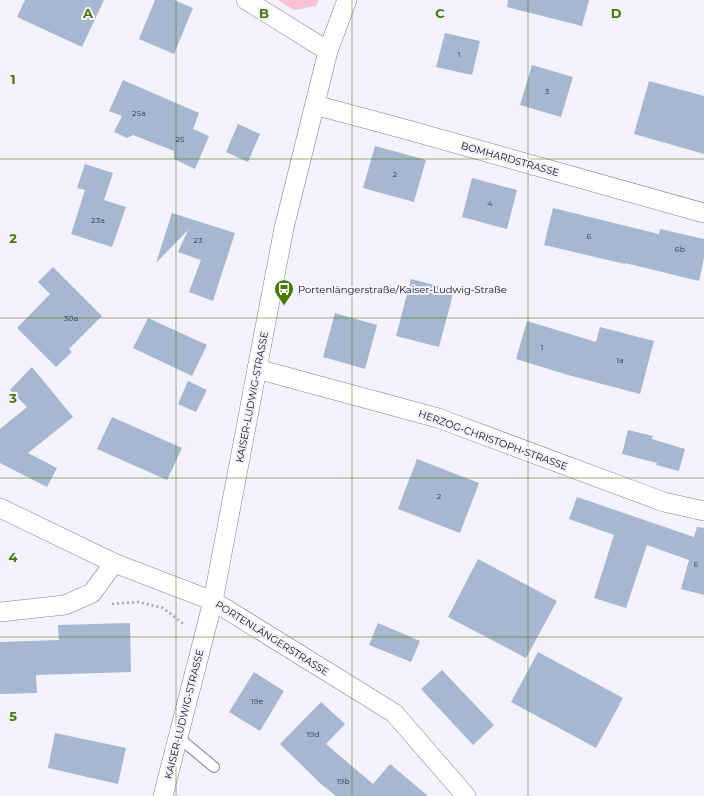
<svg xmlns="http://www.w3.org/2000/svg" width="704" height="796" font-family="Montserrat,sans-serif">
<style>
.green{fill:#f9c1d5}
.building{fill:#a6b7d1}
.lines{fill:none;stroke-linecap:round;stroke-linejoin:round}
.service-casing{stroke:#817d99;stroke-width:12}
.minor-casing{stroke:#817d99;stroke-width:20}
.path{stroke:#a5a3af;stroke-width:2.5;stroke-dasharray:2 3;stroke-linecap:butt}
.service{stroke:#fff;stroke-width:10}
.minor{stroke:#fff;stroke-width:19}
.grid{fill:none;stroke:#467a08;stroke-width:1;stroke-opacity:0.55}
.labels{text-anchor:middle;dominant-baseline:central;stroke-width:4;stroke-linejoin:round;paint-order:stroke}
.number-label{font-size:8px;fill:#363947}
.street-label{font-size:10px;fill:#100f19;stroke:#f4f2ff}
.poi-label{font-size:10px;fill:#100f19;stroke:#f4f2ff;text-anchor:start}
.grid-label{font-size:13px;text-anchor:middle;font-weight:bold;fill:#467a08;stroke:#f4f2ff;stroke-width:4;stroke-linejoin:round;paint-order:stroke}
</style>
<rect width="100%" height="100%" fill="#f4f2ff"/>
<path class="green" d="M 278,0 L 319,0 L 316,6 L 294,10 Z"/>
<g class="building">
<path d="M 25,0 L 104,0 L 82,47 L 17,17 Z"/>
<path d="M 155,0 L 174,0 L 193,8 L 174,54 L 139,39 Z"/>
<path d="M 508,0 L 589,0 L 582,26 L 507,7 Z"/>
<path d="M 445,33 L 480,41 L 472,75 L 436,67 Z"/>
<path d="M 532,65 L 573,77 L 561,117 L 520,105 Z"/>
<path d="M 123,80 L 199,113 L 193,129 L 209,136 L 195,169 L 174,159 L 174,151 L 133,135 L 127,138 L 114,132 L 122,116 L 109,111 Z"/>
<path d="M 649,81 L 704,96 L 704,154 L 634,134 Z"/>
<path d="M 238,124 L 260,134 L 248,162 L 226,152 Z"/>
<path d="M 375,146 L 426,160 L 414,202 L 363,188 Z"/>
<path d="M 85,164 L 113,173 L 104,200 L 126,207 L 112,247 L 71,234 L 85,190 L 77,188 Z"/>
<path d="M 472,178 L 517,190 L 507,229 L 462,217 Z"/>
<path d="M 553,208 L 659,234 L 660,229 L 704,239 L 704,258 L 699,281 L 625,263 L 625,264 L 544,245 Z"/>
<path d="M 172,213 L 235,233 L 213,301 L 189,292 L 201,260 L 178,252 L 188,230 L 156,263 Z"/>
<path d="M 53,267 L 102,316 L 69,349 L 72,352 L 56,367 L 17,328 L 50,294 L 38,282 Z"/>
<path d="M 411,279 L 454,290 L 439,347 L 396,336 Z"/>
<path d="M 335,313 L 377,325 L 365,369 L 323,357 Z"/>
<path d="M 148,318 L 207,345 L 192,376 L 133,348 Z"/>
<path d="M 527,321 L 596,342 L 600,327 L 654,341 L 640,394 L 568,375 L 516,359 Z"/>
<path d="M 32,367 L 73,417 L 28,453 L 57,468 L 47,487 L 0,463 L 0,429 L 27,407 L 10,390 Z"/>
<path d="M 188,381 L 207,390 L 196,412 L 178,404 Z"/>
<path d="M 112,417 L 182,448 L 167,480 L 97,449 Z"/>
<path d="M 628,430 L 653,436 L 652,439 L 685,449 L 679,471 L 656,465 L 657,463 L 622,454 Z"/>
<path d="M 417,459 L 479,483 L 460,533 L 398,509 Z"/>
<path d="M 577,497 L 694,537 L 697,527 L 704,528 L 704,595 L 681,589 L 689,560 L 647,545 L 626,608 L 594,598 L 614,535 L 569,519 Z"/>
<path d="M 478,559 L 557,601 L 526,658 L 448,617 Z"/>
<path d="M 130,623 L 131,672 L 36,675 L 37,693 L 0,694 L 0,642 L 59,640 L 58,625 Z"/>
<path d="M 378,623 L 420,641 L 411,662 L 369,645 Z"/>
<path d="M 538,652 L 623,698 L 596,748 L 511,702 Z"/>
<path d="M 442,670 L 494,725 L 473,745 L 421,689 Z"/>
<path d="M 254,672 L 284,691 L 260,731 L 229,712 Z"/>
<path d="M 321,702 L 345,724 L 326,744 L 373,784 L 390,764 L 428,796 L 336,796 L 321,784 L 280,744 Z"/>
<path d="M 55,733 L 126,748 L 118,784 L 48,768 Z"/>
</g>
<g class="lines">
<defs>
<path id="service" d="M 178,737 L 214,767"/>
<g id="minor">
<path d="M 246,0 L 328,51"/>
<path d="M 315,105 L 408,130 L 704,213"/>
<path d="M 257,369 L 438,418 L 664,502 L 704,511"/>
<path d="M 0,508 L 114,563 L 213,601 L 394,713 L 466,796"/>
<path d="M 0,612 L 65,605 L 92,593 L 114,563"/>
<path d="M 163,796 L 213,601 L 257,369 L 284,228 L 328,51 L 347,0"/>
</g>
</defs>
<use href="#service" class="service-casing"/>
<use href="#minor" class="minor-casing"/>
<path class="path" d="M 112,604 L 138,602 L 163,608 L 185,625"/>
<use href="#service" class="service"/>
<use href="#minor" class="minor"/>
</g>
<path class="grid" d="M 176,0 L 176,796M 352,0 L 352,796M 528,0 L 528,796M 0,159 L 704,159M 0,318 L 704,318M 0,478 L 704,478M 0,637 L 704,637"/>
<defs>
<symbol id="bus-pin" viewBox="-11 -11 22 30"><path d="M0 17L-7.5 6A9.5 9.5 0 1 1 7.5 6Z" fill="#467a08" stroke="#f4f2ff"/><path d="M-5-6H5V4H4V6H2V4H-2V6H-4V4H-5ZM-3.5-4V0h7V-4ZM-3.5 1.2v1.5H-2V1.2ZM2 1.2v1.5H3.5V1.2Z" fill="#fff"/></symbol>
</defs>
<g fill-rule="evenodd">
<use href="#bus-pin" x="273" y="278" width="22" height="30"/>
</g>
<g class="labels">
<g class="number-label">
<text x="459" y="54">1</text>
<text x="547" y="91">3</text>
<text x="139" y="113">25a</text>
<text x="180" y="139">25</text>
<text x="395" y="174">2</text>
<text x="490" y="203">4</text>
<text x="98" y="220">23a</text>
<text x="589" y="236">6</text>
<text x="198" y="240">23</text>
<text x="680" y="249">6b</text>
<text x="71" y="318">30a</text>
<text x="542" y="347">1</text>
<text x="620" y="360">1a</text>
<text x="439" y="496">2</text>
<text x="696" y="564">6</text>
<text x="257" y="701">19e</text>
<text x="313" y="734">19d</text>
<text x="343" y="781">19b</text>
</g>
<g class="street-label">
<text transform="translate(510 159) rotate(16)">BOMHARDSTRASSE</text>
<text transform="translate(252 397) rotate(-79)">KAISER-LUDWIG-STRASSE</text>
<text transform="translate(493 440) rotate(20)">HERZOG-CHRISTOPH-STRASSE</text>
<text transform="translate(272 638) rotate(32)">PORTENLÄNGERSTRASSE</text>
<text transform="translate(184 714) rotate(-76)">KAISER-LUDWIG-STRASSE</text>
</g>
<g class="poi-label">
<text x="298" y="289">Portenlängerstraße/Kaiser-Ludwig-Straße</text>
</g>
</g>
<g class="grid-label">
<text x="88" y="18">A</text>
<text x="264" y="18">B</text>
<text x="440" y="18">C</text>
<text x="616" y="18">D</text>
<text x="13" y="84">1</text>
<text x="13" y="243">2</text>
<text x="13" y="403">3</text>
<text x="13" y="562">4</text>
<text x="13" y="721">5</text>
</g>
</svg>
